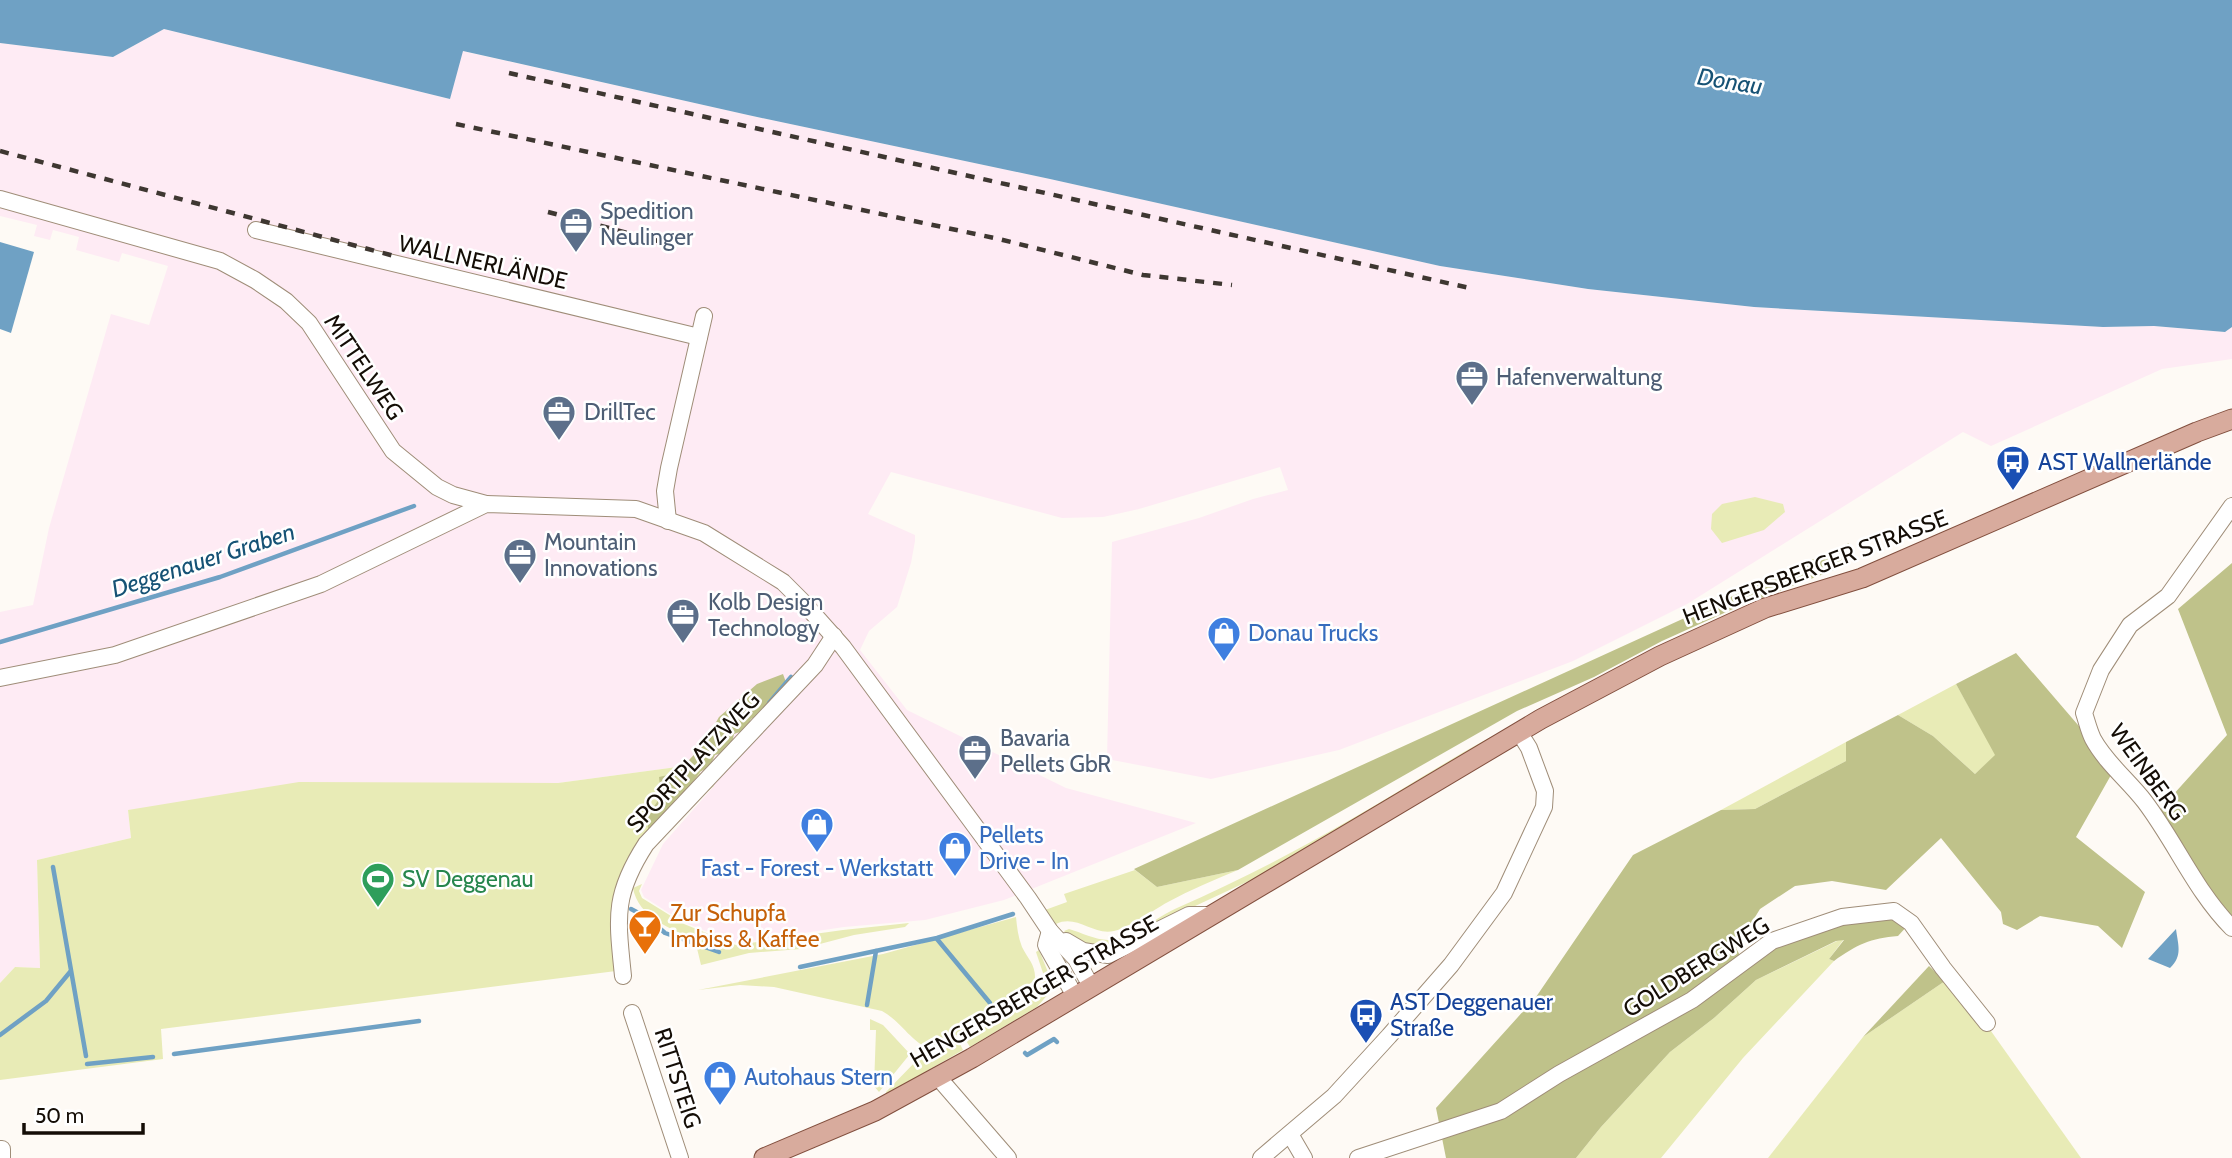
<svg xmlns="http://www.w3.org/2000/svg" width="2232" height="1158" font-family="Cabin,sans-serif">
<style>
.industrial{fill:#feebf4}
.green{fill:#e8ebb6}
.forest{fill:#bfc28a}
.water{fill:#6fa1c4}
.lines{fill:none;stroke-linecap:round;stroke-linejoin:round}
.stream{stroke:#6fa1c4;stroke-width:4.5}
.minor-casing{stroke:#9f8d78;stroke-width:18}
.major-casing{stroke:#824f3e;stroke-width:21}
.minor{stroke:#fff;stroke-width:16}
.major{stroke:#d8ab9d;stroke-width:19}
.rail{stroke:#3e3731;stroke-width:4.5;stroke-dasharray:9 9;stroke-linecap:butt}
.labels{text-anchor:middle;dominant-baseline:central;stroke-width:5;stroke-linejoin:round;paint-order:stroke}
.service-label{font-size:23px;fill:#4e5e75;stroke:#fff;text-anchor:start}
.street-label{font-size:23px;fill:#140d06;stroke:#fff}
.transit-label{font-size:23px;fill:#164399;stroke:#fff;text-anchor:start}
.shop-label{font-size:23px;fill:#366cbe;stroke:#fff;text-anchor:start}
.leisure-label{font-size:23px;fill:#27864d;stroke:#fff;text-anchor:start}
.food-label{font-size:23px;fill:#c56008;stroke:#fff;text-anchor:start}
.water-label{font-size:24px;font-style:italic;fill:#165275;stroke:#fff}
</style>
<rect width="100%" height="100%" fill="#fefaf5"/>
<path class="industrial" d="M 164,29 L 450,99 L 462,51 L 748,115 L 1050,179 L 1440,266 L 1588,289 L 1754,307 L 2103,327 L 2154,326 L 2225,332 L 2232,327 L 2232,359 L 2162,369 L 1991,446 L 1963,432 L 1687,604 L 1573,661 L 1339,750 L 1211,779 L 1107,759 L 1112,542 L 1199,518 L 1253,499 L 1288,490 L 1280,467 L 1139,509 L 1103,517 L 1062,518 L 891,472 L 868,514 L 915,535 L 915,541 L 911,563 L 897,607 L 869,631 L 860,650 L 907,710 L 1066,788 L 1196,823 L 1004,900 L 925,920 L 844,927 L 737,943 L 683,922 L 644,897 L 641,890 L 663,844 L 714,786 L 692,765 L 558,783 L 128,810 L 131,838 L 37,860 L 40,968 L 15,967 L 0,983 L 0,612 L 33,605 L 49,528 L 111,314 L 149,325 L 168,266 L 122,253 L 119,262 L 76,250 L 79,237 L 53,230 L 50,240 L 34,236 L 37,225 L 0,216 L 0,43 L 113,57 Z"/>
<g class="green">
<path d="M 1755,497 L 1783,504 L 1785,512 L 1764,530 L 1722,543 L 1711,529 L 1712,514 L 1722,504 Z"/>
<path d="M 1956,684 L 1996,755 L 1975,774 L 1933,736 L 1898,715 Z"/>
<path d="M 1539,713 L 1358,822 L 1251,880 L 1107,947 C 1091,945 1074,943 1064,931 L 1069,929 C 1083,933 1101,943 1115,939 C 1137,935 1157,917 1177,908 C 1236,882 1293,853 1348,821 C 1412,785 1472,743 1539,713 Z"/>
<path d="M 1846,742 L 1846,761 L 1755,809 L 1721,810 Z"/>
<path d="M 692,765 L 714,786 L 644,842 L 616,889 L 611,929 L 616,971 L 161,1029 L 163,1059 L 0,1080 L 0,983 L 15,967 L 40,968 L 37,860 L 131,838 L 128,810 L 299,782 L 558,783 Z"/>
<path d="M 1135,870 L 1157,887 L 1238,870 C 1214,880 1190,890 1168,902 C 1153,910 1129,928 1114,931 C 1093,936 1077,914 1056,924 L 1045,910 L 1067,902 L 1064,894 Z"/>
<path d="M 642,884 L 639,891 L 642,898 L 684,924 L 736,945 L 843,930 L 909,923 L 905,927 L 854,935 L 801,949 L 749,953 L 701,965 L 695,940 C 670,928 638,917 633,888 Z"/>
<path d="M 1016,917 C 1017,927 1018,937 1022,947 C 1028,959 1036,965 1035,980 L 934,1051 C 912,1044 902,1022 882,1011 L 774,987 L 740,985 L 698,990 L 883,954 Z"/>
<path d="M 1844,939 L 1829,959 L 1834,961 L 1743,1058 L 1661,1158 L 1576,1158 L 1601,1127 L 1670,1052 L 1714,1018 L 1756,980 L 1837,941 Z"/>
<path d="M 1039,950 L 1052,982 L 1050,992 L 1037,1007 L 970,1047 L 965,1039 L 1035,996 L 1045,979 L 1036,952 Z"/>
<path d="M 1945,981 L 1986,1024 L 2081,1158 L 1768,1158 L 1863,1037 Z"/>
<path d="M 870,1019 L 883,1025 L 910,1054 L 879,1092 L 874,1086 L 876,1030 L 870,1030 Z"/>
<path d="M 959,1042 L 963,1050 L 886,1095 L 886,1092 L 919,1058 L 926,1059 Z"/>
</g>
<g class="forest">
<path d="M 1849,543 L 1845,555 L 1834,570 L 1733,609 L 1662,641 L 1594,677 L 1517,711 L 1238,870 L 1157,887 L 1134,869 Z"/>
<path d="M 2232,563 L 2232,921 L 2154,816 L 2227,735 L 2178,609 Z"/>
<path d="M 2016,653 L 2115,768 L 2076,837 L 2145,892 L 2122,948 L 2098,926 L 2040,916 L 2017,930 L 2003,924 L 2001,912 L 1941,838 L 1886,890 L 1832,881 L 1795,886 L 1760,909 L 1736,948 L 1744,963 L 1773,943 L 1893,912 L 1909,924 L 1898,936 C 1871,938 1856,945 1834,961 L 1829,959 L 1844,940 L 1836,941 L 1756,980 L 1714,1018 L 1670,1052 L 1601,1127 L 1576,1158 L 1446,1158 L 1436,1108 L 1536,997 L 1633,855 L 1721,810 L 1755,809 L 1846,761 L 1846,742 L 1898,715 L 1933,736 L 1975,774 L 1995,755 L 1956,684 Z"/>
<path d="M 783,674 L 787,685 L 780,695 L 770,700 L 762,713 L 751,719 L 746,730 L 734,734 L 733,739 L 726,752 L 715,755 L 710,766 L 700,772 L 688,789 L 676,799 L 665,816 L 648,829 L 647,817 L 661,796 L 659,777 L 677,773 L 703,745 L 719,717 L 757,684 Z"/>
<path d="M 1929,966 L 1945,981 L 1863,1037 Z"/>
</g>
<g class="water">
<path d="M 0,0 L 2232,0 L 2232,327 L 2225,332 L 2154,326 L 2103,327 L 1754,307 L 1588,289 L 1440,266 L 1050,179 L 748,115 L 463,51 L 450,99 L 164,29 L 113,57 L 0,43 Z"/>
<path d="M 0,242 L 34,252 L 11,333 L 0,329 Z"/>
<path d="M 2176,929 C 2178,945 2183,956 2170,968 L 2148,959 Z"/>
</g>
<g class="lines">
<g class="stream">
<path d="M 0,642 L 220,577 L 414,506"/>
<path d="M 769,703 L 791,677"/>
<path d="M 53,867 L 86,1056"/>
<path d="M 631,909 L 648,918 L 665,933 L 719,952"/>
<path d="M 937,939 L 990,1003"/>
<path d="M 800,967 L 937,938 L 1013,914"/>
<path d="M 867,1005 L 876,951"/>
<path d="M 1000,1017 L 1000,1019"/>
<path d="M 0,1035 L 46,1001 L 70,972"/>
<path d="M 1025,1053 L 1027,1055 L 1054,1039 L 1057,1042"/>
<path d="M 174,1054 L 419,1021"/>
<path d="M 87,1064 L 153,1057"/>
</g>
<defs>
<g id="minor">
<path d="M 0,199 L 220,261 L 255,280 L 286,301 L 309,323 L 393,451 L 437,487 L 453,495 L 486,504"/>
<path d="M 256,230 L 699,337"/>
<path d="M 2232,506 L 2168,596 L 2130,625 L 2101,670 L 2084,713 C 2087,722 2089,731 2093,739 C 2106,763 2129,781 2145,802 C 2176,843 2196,892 2232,928"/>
<path d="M 668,521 L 665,491 L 669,468 L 704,316"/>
<path d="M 0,678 L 115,655 L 321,584 L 486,504 L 636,509 L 704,533 L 783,582 L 802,601 L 843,647 L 1028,898 L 1050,931 L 1076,959 L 1091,986"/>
<path d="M 1050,931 L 1046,945 L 1075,996"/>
<path d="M 1066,941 L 1083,951 L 1108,955 L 1189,915 L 1212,915"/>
<path d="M 623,976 C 617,917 613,895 646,844 L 815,665 L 834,636"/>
<path d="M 632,1013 L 680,1158"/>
<path d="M 937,1076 L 1008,1158"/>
<path d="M 1290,1134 L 1304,1158"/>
<path d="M 0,1149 L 2,1149 L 2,1158"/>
<path d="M 1261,1158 L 1334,1096 L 1389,1036 L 1451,965 L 1504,893 L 1544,807 L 1545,791 L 1529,748 L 1519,732"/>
<path d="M 1358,1158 L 1501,1111 L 1559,1074 L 1692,1000 L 1772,941 L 1842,917 L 1894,911 L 1911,923 L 1943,968 L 1987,1023"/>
</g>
<path id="major" d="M 764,1158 L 875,1111 L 972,1058 L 1541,719 L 1660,656 L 1765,608 L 1862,578 L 2197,432 L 2232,419"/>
</defs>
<use href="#minor" class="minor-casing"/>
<use href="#major" class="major-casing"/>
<use href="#minor" class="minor"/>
<use href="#major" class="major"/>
<g class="rail">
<path d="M 509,73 L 1474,289"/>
<path d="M 456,124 L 999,239 L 1143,275 L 1232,285"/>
<path d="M 0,151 L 398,257"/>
<path d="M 548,212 L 662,242"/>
</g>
</g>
<defs>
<symbol id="office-pin" viewBox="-11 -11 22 30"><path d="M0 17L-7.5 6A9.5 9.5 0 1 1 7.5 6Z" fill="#5c6f8a" stroke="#fff"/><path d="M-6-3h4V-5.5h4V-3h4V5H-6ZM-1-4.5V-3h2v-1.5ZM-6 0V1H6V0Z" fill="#fff"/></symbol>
<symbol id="bus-pin" viewBox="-11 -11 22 30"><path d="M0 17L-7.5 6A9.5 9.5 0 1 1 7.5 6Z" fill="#1a4fb4" stroke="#fff"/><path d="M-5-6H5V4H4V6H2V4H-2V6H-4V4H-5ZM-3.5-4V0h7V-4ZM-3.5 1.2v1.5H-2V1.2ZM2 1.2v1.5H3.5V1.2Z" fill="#fff"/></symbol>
<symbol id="shop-pin" viewBox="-11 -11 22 30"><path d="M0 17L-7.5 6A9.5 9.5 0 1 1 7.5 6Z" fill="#3f7fe0" stroke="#fff"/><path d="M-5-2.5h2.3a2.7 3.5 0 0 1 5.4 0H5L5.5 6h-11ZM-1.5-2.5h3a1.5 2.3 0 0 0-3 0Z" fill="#fff"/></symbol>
<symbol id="stadium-pin" viewBox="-11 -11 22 30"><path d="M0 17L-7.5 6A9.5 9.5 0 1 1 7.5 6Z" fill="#2e9e5b" stroke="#fff"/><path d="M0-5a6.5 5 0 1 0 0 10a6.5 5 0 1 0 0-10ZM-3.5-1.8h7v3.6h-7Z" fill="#fff"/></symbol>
<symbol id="bar-pin" viewBox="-11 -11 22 30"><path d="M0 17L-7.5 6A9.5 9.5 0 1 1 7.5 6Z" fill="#e8710a" stroke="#fff"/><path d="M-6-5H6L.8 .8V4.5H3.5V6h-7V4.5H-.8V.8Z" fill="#fff"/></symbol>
</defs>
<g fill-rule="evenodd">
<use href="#office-pin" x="557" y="205" width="38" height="52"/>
<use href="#office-pin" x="1453" y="358" width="38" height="52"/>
<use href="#office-pin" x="540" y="393" width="38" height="52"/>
<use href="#bus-pin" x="1994" y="443" width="38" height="52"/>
<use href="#office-pin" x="501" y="536" width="38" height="52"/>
<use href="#office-pin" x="664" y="596" width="38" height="52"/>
<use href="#shop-pin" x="1205" y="614" width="38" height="52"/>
<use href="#office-pin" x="956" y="732" width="38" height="52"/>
<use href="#shop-pin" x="798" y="805" width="38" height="52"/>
<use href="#shop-pin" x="936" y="829" width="38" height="52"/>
<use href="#stadium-pin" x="359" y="860" width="38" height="52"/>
<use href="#bar-pin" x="626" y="907" width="38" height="52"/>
<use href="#bus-pin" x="1347" y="996" width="38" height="52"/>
<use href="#shop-pin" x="701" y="1058" width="38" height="52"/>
</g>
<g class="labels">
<g class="service-label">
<text x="600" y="211">Spedition<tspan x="600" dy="26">Neulinger</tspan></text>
<text x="1496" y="377">Hafenverwaltung</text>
<text x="584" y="412">DrillTec</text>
<text x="544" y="542">Mountain<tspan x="544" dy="26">Innovations</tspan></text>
<text x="708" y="602">Kolb Design<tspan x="708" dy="26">Technology</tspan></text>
<text x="1000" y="738">Bavaria<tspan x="1000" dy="26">Pellets GbR</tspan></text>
</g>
<g class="street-label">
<text transform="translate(483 262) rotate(13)">WALLNERLÄNDE</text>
<text transform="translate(364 367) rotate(56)">MITTELWEG</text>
<text transform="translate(1815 567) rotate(-21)">HENGERSBERGER STRASSE</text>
<text transform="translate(693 762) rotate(-47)">SPORTPLATZWEG</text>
<text transform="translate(2148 772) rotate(54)">WEINBERG</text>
<text transform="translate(1696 967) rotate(-32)">GOLDBERGWEG</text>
<text transform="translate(1034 991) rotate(-30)">HENGERSBERGER STRASSE</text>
<text transform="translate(678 1078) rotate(72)">RITTSTEIG</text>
</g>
<g class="transit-label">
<text x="2038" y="462">AST Wallnerlände</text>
<text x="1390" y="1002">AST Deggenauer<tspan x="1390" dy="26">Straße</tspan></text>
</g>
<g class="shop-label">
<text x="1248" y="633">Donau Trucks</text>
<text x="979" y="835">Pellets<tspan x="979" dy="26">Drive - In</tspan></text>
<text x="817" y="868" text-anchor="middle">Fast - Forest - Werkstatt</text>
<text x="744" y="1077">Autohaus Stern</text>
</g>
<g class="leisure-label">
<text x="402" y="879">SV Deggenau</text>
</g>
<g class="food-label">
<text x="670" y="913">Zur Schupfa<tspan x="670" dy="26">Imbiss &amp; Kaffee</tspan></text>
</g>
<g class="water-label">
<text transform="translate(1730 81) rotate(9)">Donau</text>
<text transform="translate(203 560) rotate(-18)">Deggenauer Graben</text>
</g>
</g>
<path d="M24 1123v10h119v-10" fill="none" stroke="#140d06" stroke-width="3.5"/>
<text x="35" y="1123" font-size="21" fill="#140d06" stroke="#ffffff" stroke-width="5" paint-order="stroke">50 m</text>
</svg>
